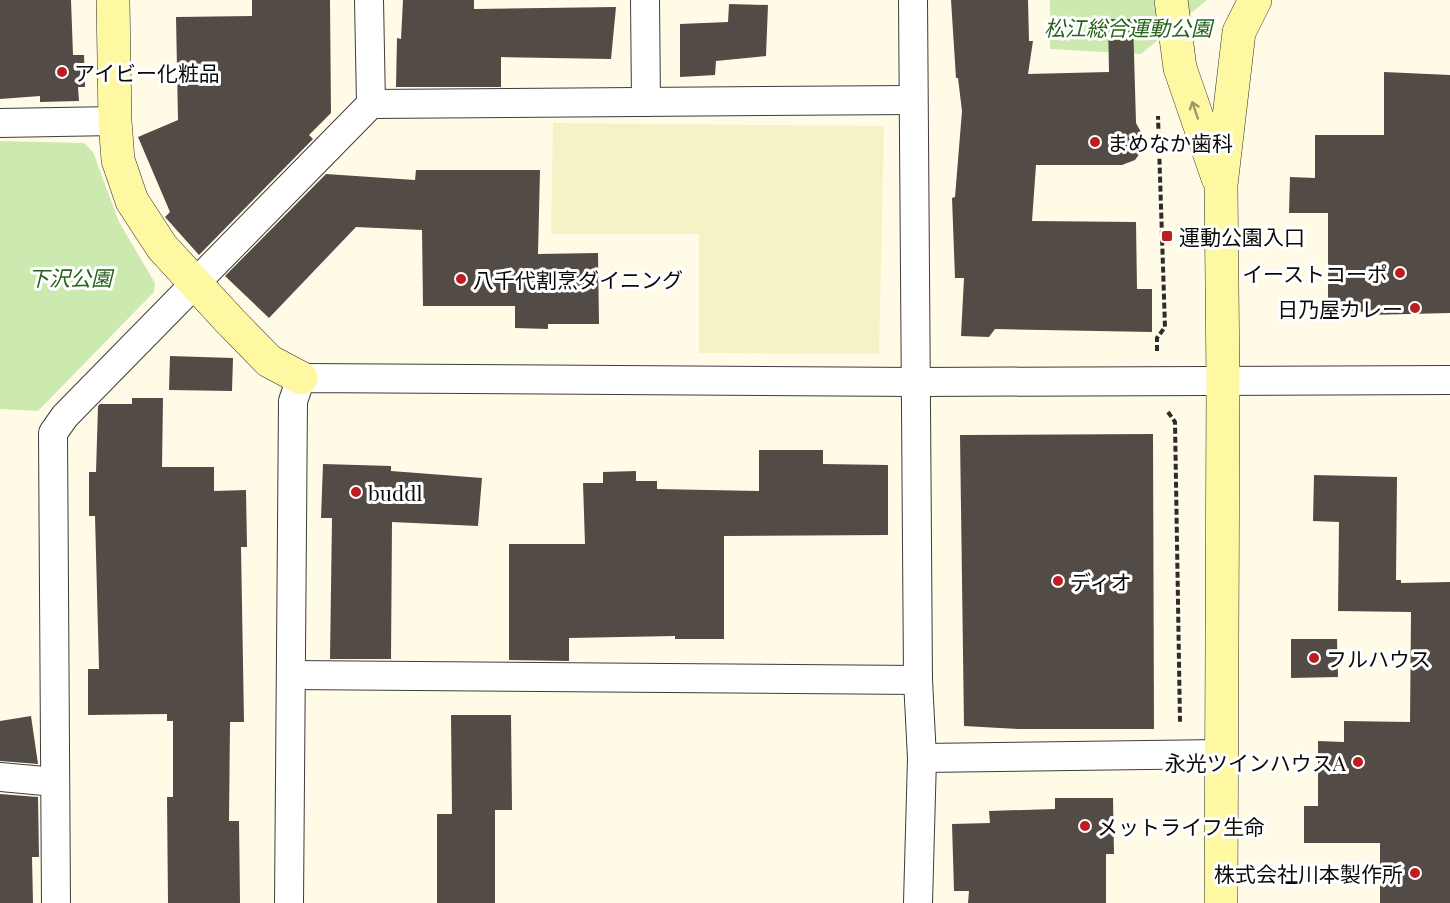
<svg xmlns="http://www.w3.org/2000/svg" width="1450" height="903" font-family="'Playfair Display','Noto Sans JP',serif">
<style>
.farmland{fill:#f5f3c6}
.green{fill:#cceab0}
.building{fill:#534b46}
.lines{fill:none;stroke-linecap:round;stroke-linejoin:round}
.street-casing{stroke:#3d3d3d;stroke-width:30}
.secondary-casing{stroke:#2c2c2c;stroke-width:34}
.path{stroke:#2c2c2c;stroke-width:4;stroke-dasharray:6 3;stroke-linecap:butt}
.street{stroke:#fff;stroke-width:28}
.secondary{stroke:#fff8a2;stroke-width:33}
.oneway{stroke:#9d9965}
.poi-dot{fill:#be1d1f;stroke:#fff;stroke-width:2}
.labels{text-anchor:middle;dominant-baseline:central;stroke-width:6;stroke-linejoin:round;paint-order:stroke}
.park-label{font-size:21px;font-style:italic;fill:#266319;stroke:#fff}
.poi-label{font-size:21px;fill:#0a0a0a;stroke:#fff;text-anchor:start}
</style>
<rect width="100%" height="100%" fill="#fffbe7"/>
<path class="farmland" d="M 553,123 L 884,126 L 879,354 L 699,353 L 699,234 L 551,234 Z"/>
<g class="green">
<path d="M 1050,0 L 1207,0 L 1141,54 L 1050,49 Z"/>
<path d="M 0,141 L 84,143 L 93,152 L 119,222 L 155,283 L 154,292 L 38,411 L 0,409 Z"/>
</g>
<g class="building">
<path d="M 0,0 L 71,0 L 73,55 L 84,55 L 85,87 L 78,87 L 79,101 L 40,102 L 40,96 L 0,99 Z"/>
<path d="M 252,0 L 330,0 L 331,113 L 309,135 L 313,139 L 199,255 L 165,217 L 170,212 L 138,137 L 178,120 L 176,17 L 252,16 Z"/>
<path d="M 403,0 L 474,0 L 474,9 L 616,7 L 611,59 L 501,57 L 501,87 L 396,87 L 397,38 L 401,39 Z"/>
<path d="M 951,0 L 1028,0 L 1029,41 L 1033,41 L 1028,74 L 1109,72 L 1108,19 L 1133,19 L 1136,123 L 1142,134 L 1143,149 L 1135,160 L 1122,165 L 1036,165 L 1032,221 L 1136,222 L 1137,289 L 1152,289 L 1152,332 L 995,329 L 989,337 L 961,336 L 964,278 L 955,278 L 952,198 L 955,197 L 962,111 L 958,78 L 956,78 Z"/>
<path d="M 729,4 L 768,5 L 766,56 L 716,61 L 715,75 L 680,77 L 680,24 L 728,22 Z"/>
<path d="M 1384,72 L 1450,75 L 1450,313 L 1368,315 L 1368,312 L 1328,310 L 1328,213 L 1289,213 L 1290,177 L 1315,178 L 1315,135 L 1384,135 Z"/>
<path d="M 416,170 L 540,170 L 538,254 L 598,253 L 599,324 L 548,324 L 548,329 L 515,328 L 515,306 L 423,306 L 422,230 L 356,227 L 269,318 L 225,276 L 326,174 L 415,180 Z"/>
<path d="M 170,356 L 233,358 L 232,391 L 169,390 Z"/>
<path d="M 132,398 L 163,398 L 162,467 L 214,467 L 214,491 L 246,490 L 247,547 L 241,547 L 244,722 L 230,722 L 229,821 L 239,821 L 240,903 L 168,903 L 167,797 L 173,797 L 173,721 L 167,721 L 167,714 L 88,715 L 88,669 L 99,669 L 95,516 L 89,516 L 89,472 L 96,472 L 98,406 L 100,404 L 132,404 Z"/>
<path d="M 1153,434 L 1154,729 L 1018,729 L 964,726 L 960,435 Z"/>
<path d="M 759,450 L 823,450 L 823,464 L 888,465 L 888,535 L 724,536 L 724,639 L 675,639 L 675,636 L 569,638 L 569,661 L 509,660 L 509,544 L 585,544 L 583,483 L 603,483 L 603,472 L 636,471 L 636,481 L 657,481 L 657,489 L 759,491 Z"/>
<path d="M 323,464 L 391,466 L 391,471 L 482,478 L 478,526 L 392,522 L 391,659 L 330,659 L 332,518 L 321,518 Z"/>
<path d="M 1314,475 L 1397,477 L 1396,580 L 1401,580 L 1401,583 L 1450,582 L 1450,903 L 1380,903 L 1380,843 L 1304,843 L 1304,806 L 1318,806 L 1318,741 L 1344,742 L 1344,721 L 1410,722 L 1411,612 L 1338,611 L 1339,522 L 1313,521 Z"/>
<path d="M 1291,639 L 1337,639 L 1338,677 L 1291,678 Z"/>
<path d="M 451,715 L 511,715 L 512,810 L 495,810 L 495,903 L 437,903 L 437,814 L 452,814 Z"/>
<path d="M 31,716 L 38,764 L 0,761 L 0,721 Z"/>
<path d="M 0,794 L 38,797 L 39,857 L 32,857 L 33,903 L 0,903 Z"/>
<path d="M 1055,798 L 1113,798 L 1114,854 L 1106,854 L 1106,903 L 968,903 L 969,891 L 954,891 L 952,824 L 990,823 L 989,811 L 1055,809 Z"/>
</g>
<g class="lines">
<defs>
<g id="street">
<path d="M 369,0 L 371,104"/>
<path d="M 645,0 L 646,102"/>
<path d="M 913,0 L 918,680"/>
<path d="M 0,123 L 115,121"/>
<path d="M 291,675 L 918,680 L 922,758 L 918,903"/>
<path d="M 922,758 L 1221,754"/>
<path d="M 0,777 L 55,782"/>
<path d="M 56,903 L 53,433 L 65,416 L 371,104 L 912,100"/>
<path d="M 289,903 L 293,401 L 301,378 L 917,382 L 1450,380"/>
</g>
<g id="secondary">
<path d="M 113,0 L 115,121 L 118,160 L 132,201 L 162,247 L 230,321 L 269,361 L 301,378"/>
<path d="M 1171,0 L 1180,68 L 1218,178"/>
<path d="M 1221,903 L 1223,382 L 1221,185 L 1239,32 L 1255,0"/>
</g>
</defs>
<use href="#street" class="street-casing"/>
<use href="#secondary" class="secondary-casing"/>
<g class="path">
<path d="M 1157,351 L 1157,338 L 1165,327 L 1158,116"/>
<path d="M 1168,412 L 1175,422 L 1180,723"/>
</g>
<use href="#street" class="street"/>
<use href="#secondary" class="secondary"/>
</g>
<defs><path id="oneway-shaft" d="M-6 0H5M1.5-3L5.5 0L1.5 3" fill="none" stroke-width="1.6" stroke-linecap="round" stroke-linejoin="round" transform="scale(1.5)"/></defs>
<use class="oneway" href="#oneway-shaft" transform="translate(1195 110) rotate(-109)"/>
<g class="poi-dot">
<circle cx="62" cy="72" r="6"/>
<circle cx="1095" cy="142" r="6"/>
<rect x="1161" y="230" width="12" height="12" rx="3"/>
<circle cx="1400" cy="273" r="6"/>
<circle cx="461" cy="279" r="6"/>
<circle cx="1415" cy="308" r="6"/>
<circle cx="356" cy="492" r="6"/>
<circle cx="1058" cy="581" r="6"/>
<circle cx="1314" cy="658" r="6"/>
<circle cx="1358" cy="762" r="6"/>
<circle cx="1085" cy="826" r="6"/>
<circle cx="1415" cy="873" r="6"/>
</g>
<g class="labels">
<g class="park-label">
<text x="1128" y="27">松江総合運動公園</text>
<text x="70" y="277">下沢公園</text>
</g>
<g class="poi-label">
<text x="74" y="72">アイビー化粧品</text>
<text x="1107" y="142">まめなか歯科</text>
<text x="1179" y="236">運動公園入口</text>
<text x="1388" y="273" text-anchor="end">イーストコーポ</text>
<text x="473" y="279">八千代割烹ダイニング</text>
<text x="1403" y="308" text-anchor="end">日乃屋カレー</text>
<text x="368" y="492">buddl</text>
<text x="1070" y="581">ディオ</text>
<text x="1326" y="658">フルハウス</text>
<text x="1346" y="762" text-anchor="end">永光ツインハウスA</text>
<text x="1097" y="826">メットライフ生命</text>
<text x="1403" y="873" text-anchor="end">株式会社川本製作所</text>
</g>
</g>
</svg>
